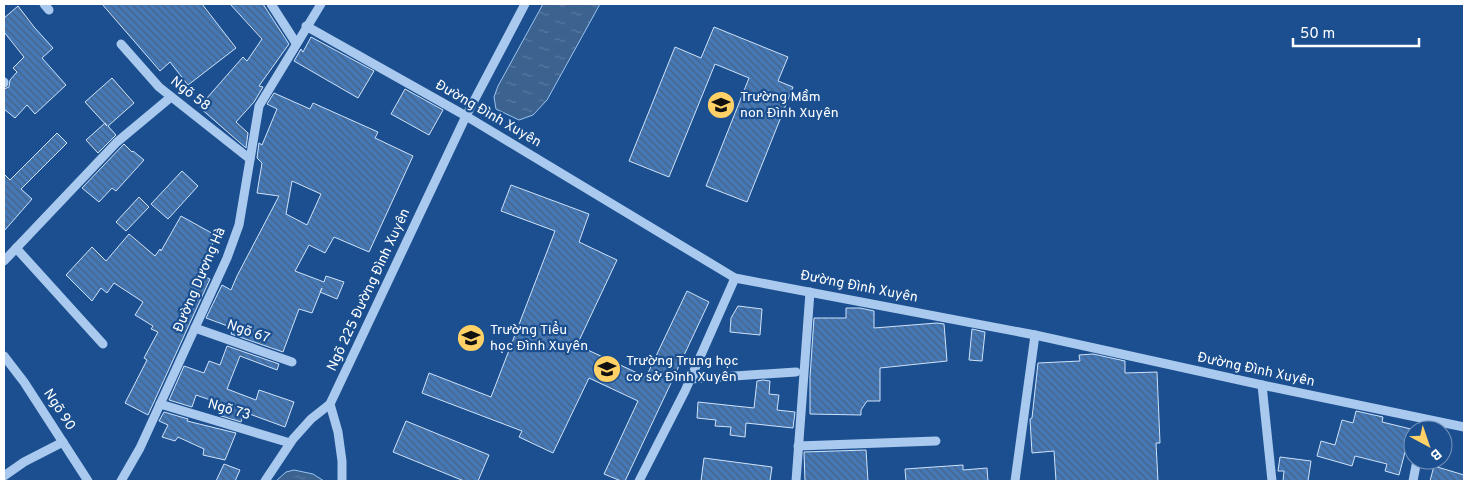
<svg xmlns="http://www.w3.org/2000/svg" width="1468" height="485" font-family="Overpass,sans-serif">
<style>
.water{fill:url(#water-ripples);stroke:#9cc4f0}
.building{fill:url(#building-back-hatch);stroke:#cfe3fa;fill-rule:evenodd}
.lines{fill:none;stroke-linecap:round;stroke-linejoin:round}
.minor{stroke:#a9c9ee;stroke-width:9}
.labels{text-anchor:middle;dominant-baseline:central;stroke-width:4.5;stroke-linejoin:round;paint-order:stroke}
.street-label{font-size:14px;fill:#fff;stroke:#1b4f8f}
.poi-label{font-size:14px;fill:#fff;stroke:#1b4f8f;text-anchor:start}
</style>
<defs>
<pattern id="water-ripples" width="26" height="14" patternUnits="userSpaceOnUse" patternTransform="scale(1.25)"><rect width="26" height="14" fill="#3c6290"/><path d="M2 4q2-2 4 0t4 0M15 11q2-2 4 0t4 0" fill="none" stroke="#597aa1"/></pattern>
<pattern id="building-back-hatch" width="6" height="6" patternUnits="userSpaceOnUse" patternTransform="scale(1.25)"><rect width="6" height="6" fill="#4478b7"/><path d="M-1 5l2 2M0 0l6 6M5-1l2 2" fill="none" stroke="#486282"/></pattern>
</defs>
<rect width="100%" height="100%" fill="#1b4f8f"/>
<g class="water">
<path d="M 543,4 L 600,4 L 547,100 L 533,115 L 519,120 L 496,109 L 494,97 L 498,86 Z"/>
<path d="M 294,470 L 313,474 L 324,481 L 276,481 L 286,472 Z"/>
</g>
<g class="building">
<path d="M 102,4 L 202,4 L 236,48 L 188,85 L 170,62 L 160,71 Z"/>
<path d="M 230,4 L 263,4 L 289,44 L 259,86 L 263,87 L 254,102 L 236,122 L 248,133 L 246,148 L 199,107 L 243,57 L 247,61 L 262,39 Z"/>
<path d="M 18,6 L 34,27 L 53,48 L 42,58 L 66,85 L 35,114 L 27,105 L 15,118 L 4,109 L 4,89 L 9,87 L 10,80 L 17,72 L 13,68 L 24,57 L 4,32 L 4,18 Z"/>
<path d="M 714,27 L 788,57 L 778,81 L 793,87 L 747,202 L 706,186 L 749,78 L 715,64 L 669,177 L 629,161 L 675,47 L 701,58 Z"/>
<path d="M 311,37 L 374,71 L 358,98 L 294,61 L 301,49 L 303,52 Z"/>
<path d="M 112,78 L 134,103 L 108,126 L 116,135 L 98,153 L 86,140 L 105,123 L 107,126 L 85,102 Z"/>
<path d="M 405,89 L 443,110 L 429,135 L 391,114 Z"/>
<path d="M 274,93 L 310,109 L 313,103 L 378,132 L 375,138 L 413,156 L 369,252 L 334,237 L 325,253 L 309,245 L 295,271 L 324,282 L 326,276 L 344,282 L 337,299 L 320,292 L 322,288 L 312,313 L 299,309 L 283,352 L 231,334 L 233,328 L 206,318 L 222,285 L 231,290 L 237,276 L 279,196 L 257,193 L 262,163 L 257,158 L 259,143 L 262,145 L 277,109 L 267,104 ZM 292,181 L 321,194 L 307,225 L 286,214 Z"/>
<path d="M 57,133 L 67,143 L 21,189 L 32,199 L 4,231 L 4,174 L 10,180 Z"/>
<path d="M 124,144 L 132,152 L 133,151 L 144,160 L 116,191 L 112,188 L 99,202 L 82,188 Z"/>
<path d="M 182,171 L 198,186 L 168,219 L 151,204 Z"/>
<path d="M 511,185 L 589,214 L 579,242 L 617,260 L 577,345 L 646,377 L 687,291 L 709,302 L 625,481 L 621,481 L 604,474 L 638,401 L 589,378 L 553,453 L 519,437 L 522,431 L 422,393 L 429,373 L 491,397 L 555,231 L 501,211 Z"/>
<path d="M 139,197 L 149,207 L 126,231 L 116,222 Z"/>
<path d="M 181,216 L 217,236 L 197,273 L 210,279 L 148,415 L 125,403 L 147,360 L 144,358 L 158,332 L 151,329 L 153,326 L 135,315 L 143,302 L 114,283 L 107,293 L 101,288 L 92,301 L 66,275 L 92,247 L 106,261 L 129,234 L 155,256 L 160,249 L 161,251 Z"/>
<path d="M 738,306 L 762,309 L 760,335 L 730,332 L 731,318 Z"/>
<path d="M 846,308 L 860,308 L 874,311 L 874,328 L 937,323 L 944,324 L 947,361 L 880,368 L 880,401 L 867,401 L 861,410 L 861,415 L 810,414 L 810,377 L 814,318 L 846,318 Z"/>
<path d="M 972,329 L 985,332 L 982,361 L 969,360 Z"/>
<path d="M 227,346 L 279,364 L 277,370 L 240,356 L 227,389 L 256,400 L 259,390 L 294,402 L 285,427 L 244,412 L 241,422 L 218,415 L 222,404 L 196,395 L 192,407 L 169,400 L 184,366 L 204,373 L 209,361 L 220,365 Z"/>
<path d="M 1093,354 L 1125,361 L 1125,373 L 1157,372 L 1160,443 L 1156,443 L 1158,481 L 1056,481 L 1054,451 L 1032,453 L 1030,419 L 1032,418 L 1038,363 L 1080,361 L 1079,355 Z"/>
<path d="M 763,380 L 770,381 L 769,394 L 779,395 L 777,410 L 795,412 L 793,428 L 746,423 L 745,437 L 730,435 L 731,427 L 715,426 L 716,420 L 697,418 L 698,402 L 754,408 L 757,381 Z"/>
<path d="M 1356,411 L 1383,417 L 1382,422 L 1411,429 L 1399,475 L 1385,471 L 1387,464 L 1355,456 L 1352,466 L 1317,456 L 1321,441 L 1335,445 L 1342,420 L 1353,423 Z"/>
<path d="M 164,412 L 188,419 L 187,421 L 236,433 L 225,460 L 203,455 L 204,449 L 178,437 L 175,441 L 162,437 L 168,425 L 159,421 Z"/>
<path d="M 406,421 L 489,455 L 478,481 L 464,481 L 393,452 Z"/>
<path d="M 866,450 L 868,481 L 805,481 L 804,452 Z"/>
<path d="M 1280,457 L 1311,461 L 1308,481 L 1283,481 L 1284,471 L 1278,471 Z"/>
<path d="M 704,458 L 772,467 L 770,481 L 701,481 Z"/>
<path d="M 224,464 L 240,470 L 235,481 L 216,481 Z"/>
<path d="M 963,465 L 963,470 L 987,468 L 988,481 L 906,481 L 905,469 Z"/>
<path d="M 1434,466 L 1464,475 L 1464,481 L 1430,481 Z"/>
</g>
<g class="lines">
<g class="minor">
<path d="M 44,4 L 49,10"/>
<path d="M 271,4 L 296,43"/>
<path d="M 306,26 L 466,116 L 735,278 L 1035,335 L 1262,385 L 1464,427"/>
<path d="M 121,44 L 159,87 L 250,159"/>
<path d="M 4,83 L 4,82"/>
<path d="M 16,248 L 103,344"/>
<path d="M 4,261 L 117,142 L 171,97"/>
<path d="M 195,328 L 292,362"/>
<path d="M 4,356 L 24,382 L 88,481"/>
<path d="M 690,379 L 796,372"/>
<path d="M 1262,385 L 1272,481"/>
<path d="M 160,404 L 290,443"/>
<path d="M 798,446 L 936,441"/>
<path d="M 4,476 L 24,462 L 63,442"/>
<path d="M 121,481 L 140,448 L 227,258 L 239,225 L 259,106 L 321,4"/>
<path d="M 265,481 L 293,439 L 311,419 L 330,404"/>
<path d="M 342,481 L 342,461 L 338,432 L 330,404 L 466,116 L 525,4"/>
<path d="M 639,481 L 685,391 L 735,278"/>
<path d="M 796,481 L 810,292"/>
<path d="M 1015,481 L 1035,335"/>
<path d="M 1413,481 L 1417,460"/>
</g>
</g>
<defs>
<symbol id="school-disc" viewBox="-11 -11 22 22"><circle r="9.5" fill="#ffd166" stroke="#1b4f8f"/><path d="M0-5L7-2L0 1L-7-2ZM-4 1L0 2.5L4 1V4Q0 6-4 4Z" fill="#111"/></symbol>
</defs>
<g fill-rule="evenodd">
<use href="#school-disc" x="705" y="89" width="32" height="32"/>
<use href="#school-disc" x="455" y="322" width="32" height="32"/>
<use href="#school-disc" x="591" y="353" width="32" height="32"/>
</g>
<g class="labels">
<g class="street-label">
<text transform="translate(190 94) rotate(38)">Ngõ 58</text>
<text transform="translate(488 114) rotate(30)">Đường Đình Xuyên</text>
<text transform="translate(200 280) rotate(-67)">Đường Dương Hà</text>
<text transform="translate(859 287) rotate(11)">Đường Đình Xuyên</text>
<text transform="translate(369 290) rotate(-65)">Ngõ 225 Đường Đình Xuyên</text>
<text transform="translate(248 332) rotate(19)">Ngõ 67</text>
<text transform="translate(1256 370) rotate(12)">Đường Đình Xuyên</text>
<text transform="translate(59 410) rotate(57)">Ngõ 90</text>
<text transform="translate(229 410) rotate(16)">Ngõ 73</text>
</g>
<g class="poi-label">
<text x="740" y="97">Trường Mầm<tspan x="740" dy="16">non Đình Xuyên</tspan></text>
<text x="490" y="330">Trường Tiểu<tspan x="490" dy="16">học Đình Xuyên</tspan></text>
<text x="626" y="361">Trường Trung học<tspan x="626" dy="16">cơ sở Đình Xuyên</tspan></text>
</g>
</g>
<rect width="1468" height="485" fill="none" stroke="#ffffff" stroke-width="10"/>
<g transform="translate(1428 445) rotate(140)"><circle r="24" fill="#1b4f8f" stroke="#7695bc"/>
<path d="M0-4L9 19L0 12L-9 19Z" fill="#ffd166"/>
<text y="-8" font-size="14" font-weight="bold" text-anchor="middle" fill="#ffffff">B</text>
</g>
<path d="M1293 38v8h126v-8" fill="none" stroke="#ffffff" stroke-width="2.5"/>
<text x="1300" y="38" font-size="15" fill="#ffffff" stroke="#1b4f8f" stroke-width="4" paint-order="stroke">50 m</text>
</svg>
